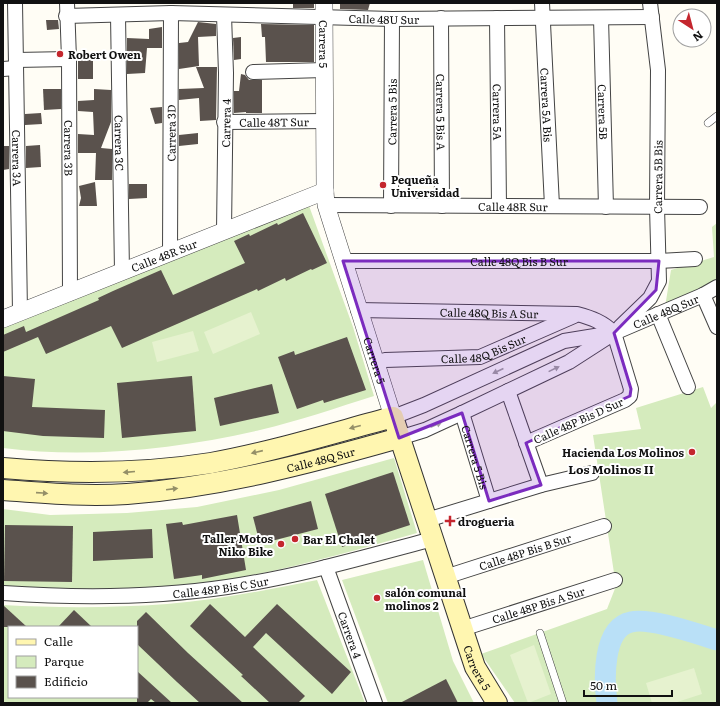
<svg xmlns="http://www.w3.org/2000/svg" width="720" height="706" font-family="Literata,serif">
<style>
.green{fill:#d5ebbd;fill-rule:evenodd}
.pitch{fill:#e6f2cf}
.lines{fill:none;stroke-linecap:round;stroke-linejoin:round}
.river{stroke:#b9e0f7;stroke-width:21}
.building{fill:#5a524d}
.service-casing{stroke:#444;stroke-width:8}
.minor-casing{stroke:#444;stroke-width:16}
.tertiary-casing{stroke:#444;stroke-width:18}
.secondary-casing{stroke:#333;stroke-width:22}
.service{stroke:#fff;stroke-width:7}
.minor{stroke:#fff;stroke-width:14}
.tertiary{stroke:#fff;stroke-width:17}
.secondary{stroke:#fff6b0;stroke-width:20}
.oneway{fill:#a0a0a0}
.oneway2{fill:#948f68}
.marked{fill:#7b2cbf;fill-opacity:0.2;stroke:#7b2cbf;stroke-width:3;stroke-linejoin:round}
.poi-dot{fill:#c4262e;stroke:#fff;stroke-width:1.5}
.labels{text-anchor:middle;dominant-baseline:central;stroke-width:4;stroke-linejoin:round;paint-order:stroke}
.street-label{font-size:11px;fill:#111;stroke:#fff}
.poi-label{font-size:11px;font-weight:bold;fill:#111;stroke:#fff;text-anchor:start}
.neighbourhood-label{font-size:12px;font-weight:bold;fill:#111;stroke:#fff}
</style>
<rect width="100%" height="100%" fill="#fffdf5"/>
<g class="green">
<path d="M 308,203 L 353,327 L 374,396 C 336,408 298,421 260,430 C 177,449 88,459 3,448 L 3,328 Z"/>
<path d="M 717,223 L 717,279 L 665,307 L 671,270 L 714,257 L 712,227 Z"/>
<path d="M 703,387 L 711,408 L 717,402 L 717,703 L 515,703 L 481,654 L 607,609 L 616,586 L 593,435 L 641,429 L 636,408 Z"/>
<path d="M 394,458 L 417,533 C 356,550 287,570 225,580 C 151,591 77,589 3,589 L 3,509 L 50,515 L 127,513 L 197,507 L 279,490 Z"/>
<path d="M 423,560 L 453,661 L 474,703 L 388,703 L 342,580 Z"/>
<path d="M 317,580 L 365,703 L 3,703 L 3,605 C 57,608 113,608 167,604 C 217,600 267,590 317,580 ZM 9,627 L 137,627 L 137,697 L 9,697 Z"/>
</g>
<g class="pitch">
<path d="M 251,312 L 260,334 L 213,354 L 204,332 Z"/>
<path d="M 193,331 L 199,351 L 157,362 L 152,342 Z"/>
<path d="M 534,645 L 551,694 L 528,703 L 510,655 Z"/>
<path d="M 694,668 L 702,694 L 674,703 L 652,703 L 646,683 Z"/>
</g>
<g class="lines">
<path class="river" d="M 607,703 C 604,681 602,628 631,622 C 650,617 697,634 717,640"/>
</g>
<g class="building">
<rect x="293" y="3" width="21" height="5"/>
<path d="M 340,3 L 370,3 L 368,10 L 340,9 Z"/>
<path d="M 46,20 L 58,20 L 59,29 L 47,30 Z"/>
<path d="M 198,22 L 216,24 L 216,36 L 198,37 L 199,66 L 179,69 L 179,43 L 188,42 Z"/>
<path d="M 261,24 L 314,25 L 314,62 L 266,62 L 265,37 L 262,37 Z"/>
<path d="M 162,27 L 162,48 L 147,48 L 145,73 L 127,74 L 127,38 L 149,39 L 149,29 Z"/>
<path d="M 241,37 L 241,59 L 234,60 L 233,38 Z"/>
<path d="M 93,59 L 93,79 L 78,79 L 78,60 Z"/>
<path d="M 196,67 L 217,67 L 216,120 L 200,121 L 199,98 L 179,100 L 179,89 L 204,88 Z"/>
<path d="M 241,74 L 245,75 L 249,80 L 262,80 L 262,113 L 246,113 L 246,112 L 234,113 L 234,91 L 239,91 Z"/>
<path d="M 43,89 L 61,89 L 61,109 L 44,110 Z"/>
<path d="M 94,89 L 111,90 L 111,122 L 101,148 L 112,149 L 112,180 L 95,180 L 96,153 L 78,153 L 78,134 L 94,135 L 93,112 L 78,111 L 78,101 L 94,100 Z"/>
<path d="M 162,107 L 162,123 L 155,124 L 150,108 Z"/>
<path d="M 41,113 L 42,124 L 25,125 L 25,114 Z"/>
<path d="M 198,133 L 198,144 L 179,146 L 179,135 Z"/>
<path d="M 40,145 L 41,167 L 26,168 L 26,146 Z"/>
<path d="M 3,146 L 9,146 L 9,169 L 3,170 Z"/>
<path d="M 95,182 L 97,206 L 79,206 L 81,198 L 79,186 Z"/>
<path d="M 129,184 L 147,184 L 147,198 L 129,199 Z"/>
<path d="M 303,213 L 327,263 L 312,270 L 311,269 L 286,281 L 285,278 L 258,291 L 257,289 L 122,348 L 111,326 L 46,354 L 38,337 L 3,352 L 3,335 L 24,326 L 26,332 L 99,300 L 98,298 L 113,291 L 161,270 L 173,295 L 245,263 L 234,241 L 249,234 L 250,236 L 277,223 L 278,225 Z"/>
<path d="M 347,337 L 366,390 L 324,403 L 323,400 L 297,409 L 278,357 L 294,351 L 295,355 Z"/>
<path d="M 3,376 L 35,379 L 32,407 L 105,410 L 104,438 L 43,436 L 3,431 Z"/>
<path d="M 192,376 L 196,431 L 122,438 L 117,383 Z"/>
<path d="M 272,384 L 279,413 L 220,426 L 214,398 Z"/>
<path d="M 393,472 L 410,525 L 342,547 L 325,494 Z"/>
<path d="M 311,501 L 318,529 L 260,544 L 253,517 Z"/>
<path d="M 237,515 L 246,570 L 202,579 L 202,575 L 174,579 L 166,524 L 182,522 L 183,525 Z"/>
<path d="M 5,525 L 73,526 L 72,582 L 4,581 Z"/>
<path d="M 152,529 L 153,558 L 93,561 L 93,532 Z"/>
<path d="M 210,604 L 245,637 L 277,604 L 351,672 L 332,694 L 266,633 L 253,647 L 305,696 L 298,703 L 270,703 L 241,676 L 243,675 L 190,626 Z"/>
<path d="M 3,605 L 27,627 L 3,627 Z"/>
<path d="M 74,610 L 92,627 L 58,627 Z"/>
<path d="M 146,612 L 188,653 L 243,703 L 200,703 L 177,682 L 137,644 L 137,621 Z"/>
<path d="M 137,671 L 172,703 L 156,703 L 151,699 L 147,703 L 137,703 Z"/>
<path d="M 446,679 L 458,703 L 400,703 Z"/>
</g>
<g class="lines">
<defs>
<g id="service">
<path d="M 708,123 L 717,116"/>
<path d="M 540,633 L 563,703"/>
</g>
<g id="minor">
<path id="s1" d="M 15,3 L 20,312"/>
<path id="s2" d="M 67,3 L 69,59 L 70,293"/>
<path id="s3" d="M 542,3 L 552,206"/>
<path id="s4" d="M 118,15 L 122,272"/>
<path id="s5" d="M 66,16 L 171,13 L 392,19 L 652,17"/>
<path id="s6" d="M 441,18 L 442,206"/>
<path id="s7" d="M 497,18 L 499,206"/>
<path id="s8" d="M 601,18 L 606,207"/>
<path d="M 16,60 L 69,59"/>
<path d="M 3,69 L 16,68"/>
<path d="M 253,72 L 324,70"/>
<path id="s9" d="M 224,122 L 325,121"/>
<path id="s10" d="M 326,205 L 700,207"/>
<path id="s11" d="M 391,206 L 392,19"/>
<path id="s12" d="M 224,231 L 226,73 L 224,15"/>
<path id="s13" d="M 170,253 L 171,13"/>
<path id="s14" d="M 343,261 L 659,261 L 695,259"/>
<path d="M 703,295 L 717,327"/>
<path id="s15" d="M 358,310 L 577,314 C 592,318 603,322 614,333 L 631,389 L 630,396 L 625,400 L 526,443"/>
<path d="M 658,314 L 688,387"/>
<path id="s16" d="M 620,327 L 650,298 L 659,281 L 657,207 L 658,70 L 650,3"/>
<path id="s17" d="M 385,360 L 480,357 L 574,316"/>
<path d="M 508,391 L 541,485"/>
<path id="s18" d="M 462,413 L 489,501"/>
<path d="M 393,417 L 424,405 L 564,341 L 607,334"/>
<path id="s19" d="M 399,438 L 425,430 L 462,413 L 569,362 L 614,333 L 703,295 L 717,287"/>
<path d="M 427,520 L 541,485 L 592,473"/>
<path id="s20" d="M 326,567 L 375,703"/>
<path id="s21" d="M 445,577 L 604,526"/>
<path id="s22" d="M 3,593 C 77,598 153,598 227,587 C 296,577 365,557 433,539"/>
<path id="s23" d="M 462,629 L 615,580"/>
</g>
<g id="tertiary">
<path id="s24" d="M 324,3 L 325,191 L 326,205 L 393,417"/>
<path id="s25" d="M 3,319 L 325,191"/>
</g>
<g id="secondary">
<path id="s26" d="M 3,468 C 73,474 142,474 211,463 C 272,452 333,433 393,417 L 475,667 L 497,703"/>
<path id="s27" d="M 3,490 C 44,493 86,497 127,494 C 220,487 311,463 399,438"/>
</g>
</defs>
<use href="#service" class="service-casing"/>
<use href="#minor" class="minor-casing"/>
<use href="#tertiary" class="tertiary-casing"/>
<use href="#secondary" class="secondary-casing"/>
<use href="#service" class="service"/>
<use href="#minor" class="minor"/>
<use href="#tertiary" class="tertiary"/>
<use href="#secondary" class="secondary"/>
</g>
<defs><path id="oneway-solid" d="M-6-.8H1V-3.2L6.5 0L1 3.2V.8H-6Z"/></defs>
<g class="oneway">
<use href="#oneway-solid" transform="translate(554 369) rotate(-26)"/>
<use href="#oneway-solid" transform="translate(498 371) rotate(155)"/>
<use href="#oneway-solid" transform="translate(436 425) rotate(-23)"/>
</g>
<g class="oneway2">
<use href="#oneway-solid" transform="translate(355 427) rotate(165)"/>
<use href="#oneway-solid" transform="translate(257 452) rotate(167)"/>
<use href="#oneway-solid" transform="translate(129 472) rotate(175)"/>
<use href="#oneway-solid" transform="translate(172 489) rotate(-7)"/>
<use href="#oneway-solid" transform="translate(42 493) rotate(4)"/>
</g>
<path class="marked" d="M 343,261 L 659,261 L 656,290 L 614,333 L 631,389 L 630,396 L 526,443 L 541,485 L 489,501 L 462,413 L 399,438 Z"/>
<g class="poi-dot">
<circle cx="60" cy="54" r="4"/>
<circle cx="383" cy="185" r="4"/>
<circle cx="692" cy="452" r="4"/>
<path d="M448 515h4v4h4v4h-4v4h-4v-4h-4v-4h4z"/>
<circle cx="295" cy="539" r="4"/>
<circle cx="281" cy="544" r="4"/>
<circle cx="377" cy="598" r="4"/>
</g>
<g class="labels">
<g class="street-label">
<text stroke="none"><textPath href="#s5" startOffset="318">Calle 48U Sur</textPath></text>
<text stroke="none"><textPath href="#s24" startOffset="41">Carrera 5</textPath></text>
<text stroke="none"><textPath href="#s3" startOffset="102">Carrera 5A Bis</textPath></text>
<text stroke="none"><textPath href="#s11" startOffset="94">Carrera 5 Bis</textPath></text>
<text stroke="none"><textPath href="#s6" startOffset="94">Carrera 5 Bis A</textPath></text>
<text stroke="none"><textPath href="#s7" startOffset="94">Carrera 5A</textPath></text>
<text stroke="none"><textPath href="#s8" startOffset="94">Carrera 5B</textPath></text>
<text stroke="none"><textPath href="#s9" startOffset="50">Calle 48T Sur</textPath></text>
<text stroke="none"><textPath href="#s12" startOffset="108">Carrera 4</textPath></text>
<text stroke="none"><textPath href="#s13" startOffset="120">Carrera 3D</textPath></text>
<text stroke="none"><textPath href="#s4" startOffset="128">Carrera 3C</textPath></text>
<text stroke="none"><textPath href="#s2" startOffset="145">Carrera 3B</textPath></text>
<text stroke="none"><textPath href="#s1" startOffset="155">Carrera 3A</textPath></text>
<text stroke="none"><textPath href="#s16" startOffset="165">Carrera 5B Bis</textPath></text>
<text stroke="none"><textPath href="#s10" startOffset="187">Calle 48R Sur</textPath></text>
<text stroke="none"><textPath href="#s25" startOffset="173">Calle 48R Sur</textPath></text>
<text stroke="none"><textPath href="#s14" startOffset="176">Calle 48Q Bis B Sur</textPath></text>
<text stroke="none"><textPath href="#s19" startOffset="296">Calle 48Q Sur</textPath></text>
<text stroke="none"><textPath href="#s15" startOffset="131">Calle 48Q Bis A Sur</textPath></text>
<text stroke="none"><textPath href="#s17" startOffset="100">Calle 48Q Bis Sur</textPath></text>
<text stroke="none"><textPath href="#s24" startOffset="365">Carrera 5</textPath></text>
<text transform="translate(578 420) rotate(-24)">Calle 48P Bis D Sur</text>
<text stroke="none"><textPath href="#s18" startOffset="46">Carrera 5 Bis</textPath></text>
<text stroke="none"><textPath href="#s27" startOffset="321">Calle 48Q Sur</textPath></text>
<text stroke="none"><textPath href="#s21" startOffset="84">Calle 48P Bis B Sur</textPath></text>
<text stroke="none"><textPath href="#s22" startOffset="218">Calle 48P Bis C Sur</textPath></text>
<text stroke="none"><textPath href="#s23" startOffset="80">Calle 48P Bis A Sur</textPath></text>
<text stroke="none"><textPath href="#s20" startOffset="72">Carrera 4</textPath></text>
<text stroke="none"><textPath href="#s26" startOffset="661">Carrera 5</textPath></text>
</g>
<g class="poi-label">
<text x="68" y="54">Robert Owen</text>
<text x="391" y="179">Pequeña<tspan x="391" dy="13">Universidad</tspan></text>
<text x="684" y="452" text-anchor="end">Hacienda Los Molinos</text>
<text x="458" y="521">drogueria</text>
<text x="273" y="538" text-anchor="end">Taller Motos<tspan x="273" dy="13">Niko Bike</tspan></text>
<text x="303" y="539">Bar El Chalet</text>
<text x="385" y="592">salón comunal<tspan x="385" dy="13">molinos 2</tspan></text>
</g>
<g class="neighbourhood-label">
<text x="611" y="469">Los Molinos II</text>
</g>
</g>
<rect width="720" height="706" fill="none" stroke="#111111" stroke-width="8"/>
<rect x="8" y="626" width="130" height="72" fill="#ffffff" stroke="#a0a0a0"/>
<rect x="16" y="639" width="20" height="6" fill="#fff6b0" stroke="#a0a0a0"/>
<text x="44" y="646" font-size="12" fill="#111111">Calle</text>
<rect x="16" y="656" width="20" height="12" fill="#d5ebbd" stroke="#a0a0a0"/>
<text x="44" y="666" font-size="12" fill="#111111">Parque</text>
<rect x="16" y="676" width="20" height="12" fill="#5a524d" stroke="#a0a0a0"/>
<text x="44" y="686" font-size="12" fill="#111111">Edificio</text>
<g transform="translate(692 28) rotate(144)"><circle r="19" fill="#ffffff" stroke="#a0a0a0"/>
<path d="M0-3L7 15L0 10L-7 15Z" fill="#c4262e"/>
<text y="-6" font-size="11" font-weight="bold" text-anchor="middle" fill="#111111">N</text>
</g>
<path d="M584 690v6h88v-6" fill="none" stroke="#111111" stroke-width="2"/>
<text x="590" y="690" font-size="12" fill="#111111" stroke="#ffffff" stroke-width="3" paint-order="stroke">50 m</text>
</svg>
